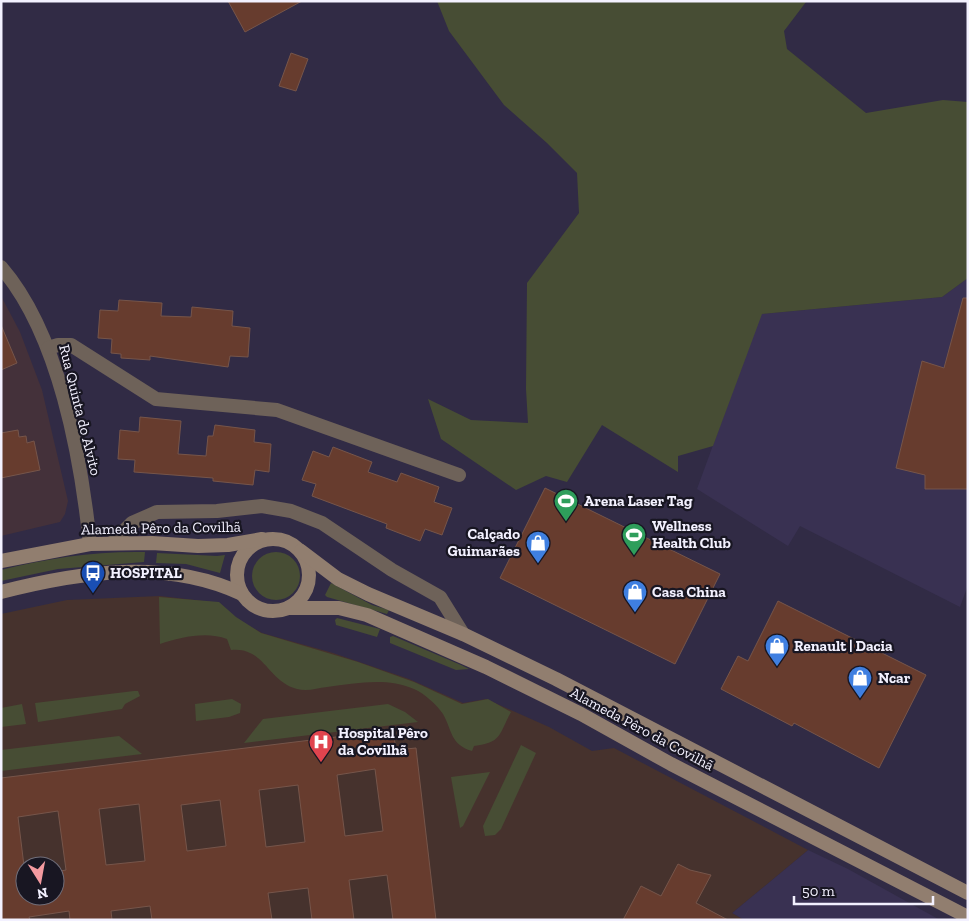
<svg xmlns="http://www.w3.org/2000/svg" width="969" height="921" font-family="'Zilla Slab',serif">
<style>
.commercial{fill:#44313a}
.built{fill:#393152}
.medical{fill:#46322d;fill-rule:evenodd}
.green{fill:#474d34}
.building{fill:#673c2e;stroke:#76554a;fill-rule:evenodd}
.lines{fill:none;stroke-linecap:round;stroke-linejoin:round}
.minor{stroke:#6e6259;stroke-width:14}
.secondary{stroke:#917e6f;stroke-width:14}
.labels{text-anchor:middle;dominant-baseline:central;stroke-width:4.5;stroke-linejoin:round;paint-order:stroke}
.street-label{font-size:15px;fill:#f3f1ff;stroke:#181622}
.poi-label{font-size:15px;font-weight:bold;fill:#f3f1ff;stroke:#181622;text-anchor:start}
</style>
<rect width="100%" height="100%" fill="#312b45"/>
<path class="commercial" d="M 1,296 L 20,332 L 42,390 L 68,501 L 65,514 L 60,522 L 1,536 Z"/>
<g class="built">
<path d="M 968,278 L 968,585 L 960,607 L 800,526 L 788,546 L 697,489 L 761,314 L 942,297 Z"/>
<path d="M 808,850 L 848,869 L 940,920 L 744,920 L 732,913 Z"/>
</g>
<path class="medical" d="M 160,596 L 212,602 L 235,618 L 262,633 L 333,653 L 409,679 L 463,703 L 486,699 L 549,727 L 592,751 L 614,748 L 808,850 L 732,913 L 744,920 L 1,920 L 1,614 L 67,600 ZM 25,866 L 55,866 L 55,896 L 25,896 Z"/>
<g class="green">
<path d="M 437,1 L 809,1 L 806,2 L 784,31 L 787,49 L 866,113 L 943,100 L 968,102 L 968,278 L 942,297 L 762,314 L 713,446 L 678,456 L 678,472 L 602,425 L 567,482 L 546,476 L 516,490 L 441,439 L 428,399 L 471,420 L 528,423 L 526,389 L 527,283 L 579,213 L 577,173 L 547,143 L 504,105 L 449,31 Z"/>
<path d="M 145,552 L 144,562 L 58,569 L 1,581 L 1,570 C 48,558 96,551 145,552 Z"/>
<circle cx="276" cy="576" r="24"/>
<path d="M 157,553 L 217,556 L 225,555 L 220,573 L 186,564 L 156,563 Z"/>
<path d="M 331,583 L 372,605 L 389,610 L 387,614 L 327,597 L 325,595 Z"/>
<path d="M 159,597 L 219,602 L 236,617 L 261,633 L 358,662 L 414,682 L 462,704 L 488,699 L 511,712 C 499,734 502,743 474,746 L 472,751 C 450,744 453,732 443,714 C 436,704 425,694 414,689 C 387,677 356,683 327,687 C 317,688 308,692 297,689 C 268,682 264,646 231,650 L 227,639 C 207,631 180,637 160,644 Z"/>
<path d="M 337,618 L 380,629 L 377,637 L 336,625 L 335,620 Z"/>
<path d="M 393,636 L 461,665 L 469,669 L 456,670 L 390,643 L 390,637 Z"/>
<path d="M 134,691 L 138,691 L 140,696 L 125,704 L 122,709 L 38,722 L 35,703 Z"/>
<path d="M 232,699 L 241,704 L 240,713 L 229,717 L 196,721 L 195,704 Z"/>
<path d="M 22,704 L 26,724 L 1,727 L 1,708 Z"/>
<path d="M 388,704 L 405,712 L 418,722 L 244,743 L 263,719 Z"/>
<path d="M 119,736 L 142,754 L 1,771 L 1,750 Z"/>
<path d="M 521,745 L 536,753 L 501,829 L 495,835 L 485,836 L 483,826 Z"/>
<path d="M 490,772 L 463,826 L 460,828 L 451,777 Z"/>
</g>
<g class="building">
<path d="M 228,1 L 302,1 L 245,32 Z"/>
<path d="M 291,53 L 308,59 L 296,91 L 279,86 Z"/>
<path d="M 963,298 L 968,298 L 968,489 L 925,489 L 925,475 L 896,468 L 922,361 L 944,368 Z"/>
<path d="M 119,300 L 162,303 L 161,316 L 191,317 L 192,307 L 233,311 L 232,326 L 250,328 L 248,357 L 230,356 L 228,367 L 150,356 L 150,360 L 121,358 L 121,354 L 111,353 L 112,339 L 98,338 L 100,310 L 118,311 Z"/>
<path d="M 1,325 L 17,363 L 1,370 Z"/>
<path d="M 140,417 L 181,421 L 178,454 L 206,456 L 208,436 L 213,436 L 215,425 L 255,430 L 254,442 L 271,444 L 269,472 L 255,470 L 253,485 L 213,481 L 213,478 L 134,472 L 135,460 L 118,459 L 120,430 L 139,432 Z"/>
<path d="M 18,430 L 19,437 L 26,436 L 27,443 L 34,441 L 40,470 L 1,478 L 1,433 Z"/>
<path d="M 333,447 L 372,462 L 368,472 L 397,482 L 401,473 L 439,487 L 434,502 L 452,508 L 442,535 L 425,529 L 420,541 L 386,528 L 387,524 L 312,496 L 316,484 L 302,480 L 313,451 L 329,457 Z"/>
<path d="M 545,488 L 720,574 L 675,664 L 500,578 Z"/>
<path d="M 778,601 L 926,675 L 879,768 L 794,723 L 792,726 L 721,689 L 738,656 L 748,661 Z"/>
<path d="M 393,730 L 396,750 L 416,748 L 436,920 L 393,920 L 387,875 L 349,880 L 354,920 L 312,920 L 308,888 L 268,893 L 272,920 L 152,920 L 150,906 L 111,911 L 112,920 L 70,920 L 69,911 L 29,917 L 30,920 L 1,920 L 1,778 ZM 375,769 L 383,831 L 345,836 L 337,775 ZM 298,785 L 305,842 L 266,847 L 259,790 ZM 220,800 L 226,846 L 187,851 L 181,805 ZM 139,804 L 145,861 L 106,865 L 99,809 ZM 58,811 L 66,870 L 55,872 L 55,896 L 25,896 L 25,874 L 18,817 Z"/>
<path d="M 678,864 L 690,870 L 711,875 L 696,903 L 728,920 L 623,920 L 641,886 L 661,896 Z"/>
</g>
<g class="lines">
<g class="minor">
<path d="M 1,267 C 59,334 81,457 90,544"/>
<path d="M 48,348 L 58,345 L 71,345 L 156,399 L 277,410 L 459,475"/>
<path d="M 113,542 L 132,523 L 157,512 L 217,511 L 262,506 L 291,511 L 322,523 L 392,570 L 440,597 L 463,634"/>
</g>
<g class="secondary">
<circle cx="273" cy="575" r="36"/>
<path d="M 301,551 L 338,579 L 368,594 L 463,634 L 556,679 L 968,893"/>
<path d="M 1,561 L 90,544 L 152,543 L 198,546 L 228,545 L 262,539"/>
<path d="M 1,592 C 79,572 166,558 242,594"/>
<path d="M 288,608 L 339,608 L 367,615 L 486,667 L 581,714 L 671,764 L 968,917"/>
</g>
</g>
<defs>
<symbol id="stadium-pin" viewBox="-11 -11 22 30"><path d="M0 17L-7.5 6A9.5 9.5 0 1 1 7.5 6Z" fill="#2e9e5b" stroke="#181622"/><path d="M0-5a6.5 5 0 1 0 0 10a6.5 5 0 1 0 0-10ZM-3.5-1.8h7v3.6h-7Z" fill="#fff"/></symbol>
<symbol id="shop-pin" viewBox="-11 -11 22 30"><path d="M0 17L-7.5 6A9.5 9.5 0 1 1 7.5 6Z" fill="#3f7fe0" stroke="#181622"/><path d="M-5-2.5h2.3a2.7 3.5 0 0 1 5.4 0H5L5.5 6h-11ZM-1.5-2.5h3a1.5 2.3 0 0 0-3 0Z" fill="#fff"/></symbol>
<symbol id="bus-pin" viewBox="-11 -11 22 30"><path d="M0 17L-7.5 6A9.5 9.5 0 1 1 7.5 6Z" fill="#1a4fb4" stroke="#181622"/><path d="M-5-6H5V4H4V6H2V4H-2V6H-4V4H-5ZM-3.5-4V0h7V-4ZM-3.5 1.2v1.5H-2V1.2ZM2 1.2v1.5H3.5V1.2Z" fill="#fff"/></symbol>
<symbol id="hospital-pin" viewBox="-11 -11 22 30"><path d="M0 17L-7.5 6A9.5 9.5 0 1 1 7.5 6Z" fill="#e0444e" stroke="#181622"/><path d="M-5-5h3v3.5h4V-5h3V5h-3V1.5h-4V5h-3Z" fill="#fff"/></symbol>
</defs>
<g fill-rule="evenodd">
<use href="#stadium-pin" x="552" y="487" width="28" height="38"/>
<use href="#stadium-pin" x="620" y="521" width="28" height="38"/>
<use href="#shop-pin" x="524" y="529" width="28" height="38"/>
<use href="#bus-pin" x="79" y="559" width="28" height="38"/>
<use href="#shop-pin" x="621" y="578" width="28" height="38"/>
<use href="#shop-pin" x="763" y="632" width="28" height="38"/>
<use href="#shop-pin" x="846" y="664" width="28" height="38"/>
<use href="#hospital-pin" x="307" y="728" width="28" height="38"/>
</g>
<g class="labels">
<g class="street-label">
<text transform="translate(80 410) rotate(76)">Rua Quinta do Alvito</text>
<text transform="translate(161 528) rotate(-1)">Alameda Pêro da Covilhã</text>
<text transform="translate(642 729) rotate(28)">Alameda Pêro da Covilhã</text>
</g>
<g class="poi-label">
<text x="584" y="501">Arena Laser Tag</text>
<text x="652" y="526">Wellness<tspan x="652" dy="17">Health Club</tspan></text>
<text x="520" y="534" text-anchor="end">Calçado<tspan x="520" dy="17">Guimarães</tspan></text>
<text x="110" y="573">HOSPITAL</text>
<text x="652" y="592">Casa China</text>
<text x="794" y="646">Renault | Dacia</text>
<text x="878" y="678">Ncar</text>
<text x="338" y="733">Hospital Pêro<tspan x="338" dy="17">da Covilhã</tspan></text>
</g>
</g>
<rect width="969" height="921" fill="none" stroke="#f3f1ff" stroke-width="5"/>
<g transform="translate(40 881) rotate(169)"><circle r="24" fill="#181622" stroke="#706e7a"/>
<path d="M0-4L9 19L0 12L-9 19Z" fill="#f49aa0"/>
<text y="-8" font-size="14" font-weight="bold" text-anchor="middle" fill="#f3f1ff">N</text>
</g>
<path d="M794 896v8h139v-8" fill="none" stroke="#f3f1ff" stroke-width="2.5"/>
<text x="802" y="896" font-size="15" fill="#f3f1ff" stroke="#181622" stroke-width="4" paint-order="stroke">50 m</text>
</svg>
